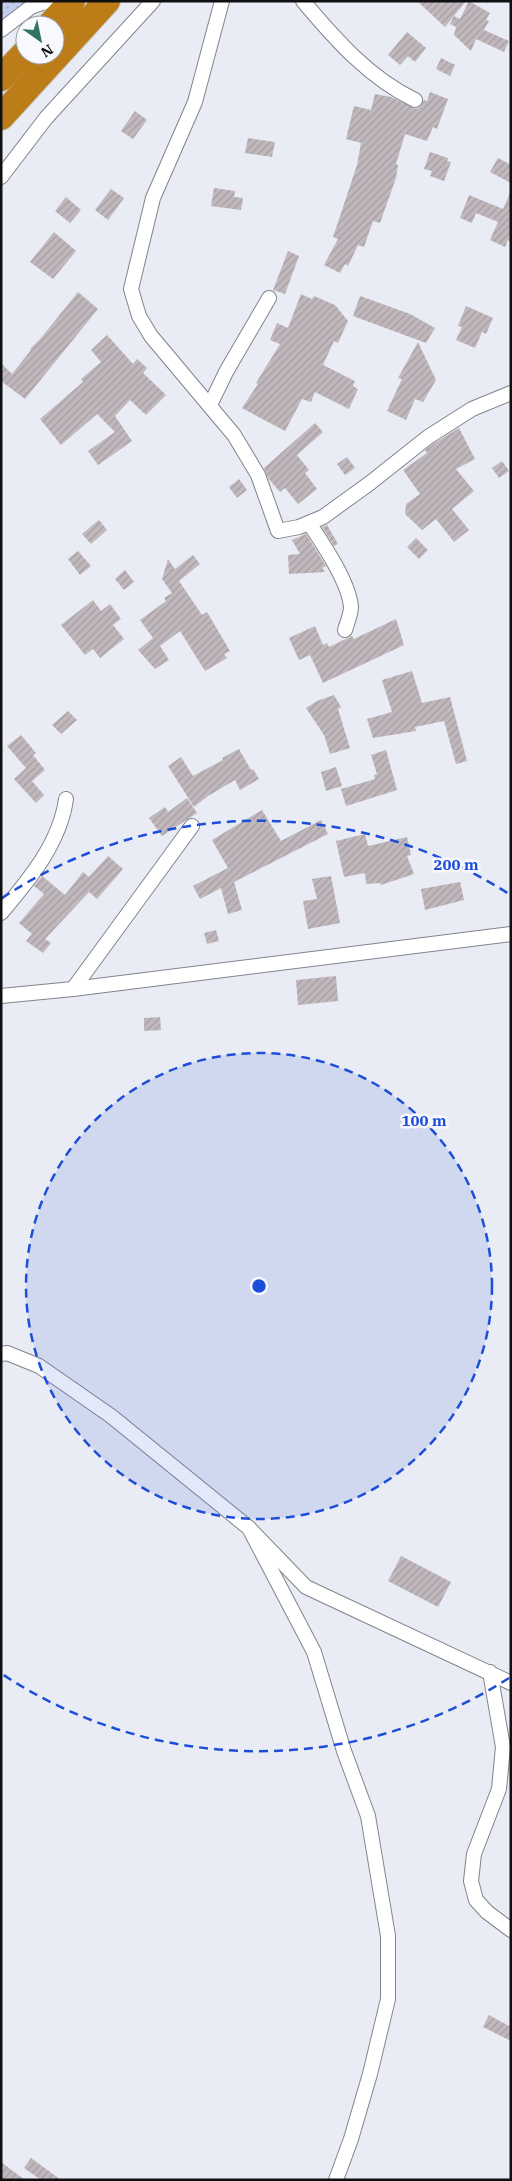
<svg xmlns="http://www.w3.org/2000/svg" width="512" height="2181" font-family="'IBM Plex Serif',serif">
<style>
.grass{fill:url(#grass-dots)}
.building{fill:url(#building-hatch)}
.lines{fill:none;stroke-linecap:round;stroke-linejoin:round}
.minor-casing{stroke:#82848c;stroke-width:16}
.motorway-casing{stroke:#cacacb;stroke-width:28}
.minor{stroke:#fff;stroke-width:14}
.motorway{stroke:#bc7c18;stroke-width:26}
.ring{fill:none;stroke:#1d4ed8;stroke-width:2.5;stroke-dasharray:9 6}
.centre{fill:#1d4ed8;stroke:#f7f9fe;stroke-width:2.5}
.ring-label{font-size:15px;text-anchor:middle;font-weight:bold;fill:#1d4ed8;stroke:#f7f9fe;stroke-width:5;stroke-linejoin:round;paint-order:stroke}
</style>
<defs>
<pattern id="grass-dots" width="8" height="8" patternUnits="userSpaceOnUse" patternTransform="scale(1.25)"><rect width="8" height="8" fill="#c2ccec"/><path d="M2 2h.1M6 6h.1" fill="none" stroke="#a6aeca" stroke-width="1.8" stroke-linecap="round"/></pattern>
<pattern id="building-hatch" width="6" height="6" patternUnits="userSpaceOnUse" patternTransform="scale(1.25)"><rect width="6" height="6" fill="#c1b8bd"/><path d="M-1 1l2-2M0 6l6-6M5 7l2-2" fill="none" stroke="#a59da2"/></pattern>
</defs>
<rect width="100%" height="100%" fill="#e9ecf4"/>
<path class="grass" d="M 1,1 L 33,1 L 1,26 Z"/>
<g class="building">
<path d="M 417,1 L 466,1 L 445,27 Z"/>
<path d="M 469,1 L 490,13 L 486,20 L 489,21 L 484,30 L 509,41 L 504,52 L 476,39 L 471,51 L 454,35 L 456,27 L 450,24 L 454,16 L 460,19 Z"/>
<path d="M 407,32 L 426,48 L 415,62 L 408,56 L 400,65 L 388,55 Z"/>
<path d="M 441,58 L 455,65 L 450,76 L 436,69 Z"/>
<path d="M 430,92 L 448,99 L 437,129 L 433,127 L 427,141 L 405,134 L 396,164 L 398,165 L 396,178 L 380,223 L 373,221 L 364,247 L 358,245 L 348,266 L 345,264 L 340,273 L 324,265 L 338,239 L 333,237 L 357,165 L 361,143 L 346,139 L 354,106 L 371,110 L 375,94 L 391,97 L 416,109 L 420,107 L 424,100 L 427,101 Z"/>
<path d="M 135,111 L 147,120 L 133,139 L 121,131 Z"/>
<path d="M 248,138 L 275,142 L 272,157 L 245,153 Z"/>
<path d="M 430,152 L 448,158 L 447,161 L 451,162 L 444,181 L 430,176 L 432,171 L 424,169 Z"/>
<path d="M 498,158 L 511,165 L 511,183 L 490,172 Z"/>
<path d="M 214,188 L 235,191 L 234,197 L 243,198 L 241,210 L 211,206 Z"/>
<path d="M 111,189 L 124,198 L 108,220 L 95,210 Z"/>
<path d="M 511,191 L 511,242 L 508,240 L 505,247 L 490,240 L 498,222 L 476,213 L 472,223 L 460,218 L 469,195 L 503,209 Z"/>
<path d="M 66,197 L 81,210 L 70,223 L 55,211 Z"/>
<path d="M 54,232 L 76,251 L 53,279 L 30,262 Z"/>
<path d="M 288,251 L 299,256 L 285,294 L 273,290 Z"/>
<path d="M 78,292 L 98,309 L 25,399 L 1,381 L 1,363 L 12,374 L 31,350 L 30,349 L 41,338 Z"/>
<path d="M 301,294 L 312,299 L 314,296 L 335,305 L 348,321 L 338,343 L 334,341 L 323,365 L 355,381 L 353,386 L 358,389 L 349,409 L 315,392 L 311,402 L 302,399 L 285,431 L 242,408 L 258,384 L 256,383 L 280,344 L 270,340 L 277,323 L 288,328 Z"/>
<path d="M 360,296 L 410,314 L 435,328 L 426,343 L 353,316 Z"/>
<path d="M 466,306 L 493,318 L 486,334 L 482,332 L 475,348 L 456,340 L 462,327 L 458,326 Z"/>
<path d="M 107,335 L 133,364 L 137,359 L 147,368 L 143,373 L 166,395 L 146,415 L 130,400 L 115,416 L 132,441 L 98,465 L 88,451 L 115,432 L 97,414 L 61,445 L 40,419 L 83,382 L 81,379 L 101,362 L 91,350 Z"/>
<path d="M 418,342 L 436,380 L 423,402 L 415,399 L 406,420 L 387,411 L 402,379 L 398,378 Z"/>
<path d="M 315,423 L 323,432 L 297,455 L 309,470 L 305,473 L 317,489 L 298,504 L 285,488 L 280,492 L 268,478 L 264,468 Z"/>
<path d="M 459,428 L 475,459 L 456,469 L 474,491 L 452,509 L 469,530 L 454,542 L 436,519 L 422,530 L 405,514 L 406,504 L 420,494 L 403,470 L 427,453 L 425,450 L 433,444 Z"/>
<path d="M 347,457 L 355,468 L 345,475 L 337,464 Z"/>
<path d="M 502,461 L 509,471 L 499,478 L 492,468 Z"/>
<path d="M 239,479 L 247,490 L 237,498 L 229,487 Z"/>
<path d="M 99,520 L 107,530 L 91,544 L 82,534 Z"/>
<path d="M 327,525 L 338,544 L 334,546 L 322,527 Z"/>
<path d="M 306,534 L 326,566 L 322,568 L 325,572 L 289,574 L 288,555 L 300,554 L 292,540 Z"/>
<path d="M 416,538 L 428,550 L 419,559 L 407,547 Z"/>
<path d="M 78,551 L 91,566 L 80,575 L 68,559 Z"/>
<path d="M 193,555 L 200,564 L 179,581 L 202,615 L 207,612 L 230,651 L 224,654 L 227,658 L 205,671 L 180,631 L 160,646 L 169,660 L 155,669 L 138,650 L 153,638 L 140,620 L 166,601 L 164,598 L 172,593 L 162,579 L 168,559 L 175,569 Z"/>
<path d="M 125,570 L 134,582 L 124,590 L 115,579 Z"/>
<path d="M 93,600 L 101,611 L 110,604 L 121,619 L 113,625 L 124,639 L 100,658 L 93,649 L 85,655 L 61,625 Z"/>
<path d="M 396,619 L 404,645 L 323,683 L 310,655 L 299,660 L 289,638 L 315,626 L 323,645 L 327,643 L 329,647 L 352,636 L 354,639 Z"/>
<path d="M 412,671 L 422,703 L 450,697 L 467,761 L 456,764 L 444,721 L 415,727 L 416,731 L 373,738 L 367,719 L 392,712 L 382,680 Z"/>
<path d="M 334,695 L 341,707 L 338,709 L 350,748 L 330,754 L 324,735 L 306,708 L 317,701 Z"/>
<path d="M 68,711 L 77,720 L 61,734 L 52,725 Z"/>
<path d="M 21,735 L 36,753 L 33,755 L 45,770 L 32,781 L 44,795 L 36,803 L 14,779 L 26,768 L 7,746 Z"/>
<path d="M 239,749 L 251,770 L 253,769 L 259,779 L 240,790 L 235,780 L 208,796 L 194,807 L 168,766 L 181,757 L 193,776 L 223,760 L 222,758 Z"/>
<path d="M 386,750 L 397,790 L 346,806 L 341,789 L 375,779 L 374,775 L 377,774 L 371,755 Z"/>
<path d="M 336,767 L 342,786 L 326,791 L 321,772 Z"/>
<path d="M 187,798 L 197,813 L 162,836 L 149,818 L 165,807 L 168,812 Z"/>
<path d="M 262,810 L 281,841 L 321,820 L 328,834 L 234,882 L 242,910 L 228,914 L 221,888 L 200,899 L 193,886 L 228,868 L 212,840 Z"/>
<path d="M 365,834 L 368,846 L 407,837 L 411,855 L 407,856 L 414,874 L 381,885 L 380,883 L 366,884 L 365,873 L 344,877 L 336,841 Z"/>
<path d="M 108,856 L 123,869 L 97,899 L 89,892 L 45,939 L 51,943 L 43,953 L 26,941 L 32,934 L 19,923 L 44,894 L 34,886 L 42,876 L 65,895 L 83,872 L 89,877 Z"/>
<path d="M 331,876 L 340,923 L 308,929 L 303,901 L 317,899 L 312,879 Z"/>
<path d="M 460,882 L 464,900 L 425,910 L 421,889 Z"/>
<path d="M 216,930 L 219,941 L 207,944 L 204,933 Z"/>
<path d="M 336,976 L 338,1001 L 298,1005 L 296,980 Z"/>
<path d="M 160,1017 L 161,1030 L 144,1031 L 144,1018 Z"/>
<path d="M 401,1556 L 451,1582 L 438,1607 L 388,1581 Z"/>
<path d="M 489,2015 L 511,2027 L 511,2041 L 483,2027 Z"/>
<path d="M 31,2158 L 61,2180 L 41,2180 L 24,2168 Z"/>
<path d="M 1,2162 L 25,2180 L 1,2180 Z"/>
</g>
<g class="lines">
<defs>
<g id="minor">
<path d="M 222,1 L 195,102 L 153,198 L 131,289 L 139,316 L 151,336 L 234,435 L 258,475 L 278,531 L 299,527 L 323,517 L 370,483 L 428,437 L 472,409 L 511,393"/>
<path d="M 303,1 C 335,39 369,78 415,100"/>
<path d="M 1,30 L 31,7 L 48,1"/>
<path d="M 1,177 L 46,118 L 153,1"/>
<path d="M 210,405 L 226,372 L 269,298"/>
<path d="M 309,523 C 323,544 349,582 351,607 C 351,614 347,623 345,630"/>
<path d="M 1,913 C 29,880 60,843 66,799"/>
<path d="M 73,989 L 192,826"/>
<path d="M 1,996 L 73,989 L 511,934"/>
<path d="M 1,1354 L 7,1353 L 39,1366 L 111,1416 L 249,1528 L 306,1587 L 511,1683"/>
<path d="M 249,1528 L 314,1652 L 344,1751 L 368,1816 L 388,1936 L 388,1999 L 370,2074 L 351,2139 L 336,2180"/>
<path d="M 490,1672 L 503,1747 L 499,1789 L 474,1854 L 471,1881 L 476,1900 L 487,1912 L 511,1930"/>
</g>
<g id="motorway">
<path d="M 50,25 L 72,1"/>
<path d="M 1,78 L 25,53"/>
<path d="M 1,117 L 107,1"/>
</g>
</defs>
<use href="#minor" class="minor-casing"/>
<use href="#motorway" class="motorway-casing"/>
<use href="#minor" class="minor"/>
<use href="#motorway" class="motorway"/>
</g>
<circle cx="259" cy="1286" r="233" fill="#1d4ed8" fill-opacity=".12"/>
<g class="ring">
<circle cx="259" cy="1286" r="233"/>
<path d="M509 1678A465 465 0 0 1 2 1674M2 898A465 465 0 0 1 509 894"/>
</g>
<circle cx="259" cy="1286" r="8" class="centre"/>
<g class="ring-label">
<text x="456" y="870">200 m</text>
<text x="424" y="1126">100 m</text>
</g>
<rect width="512" height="2181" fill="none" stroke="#101013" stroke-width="5"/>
<g transform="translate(40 40) rotate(147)"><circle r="24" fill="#f7f9fe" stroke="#9b9ca0"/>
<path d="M0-4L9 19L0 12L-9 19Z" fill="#337362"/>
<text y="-8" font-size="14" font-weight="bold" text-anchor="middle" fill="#101013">N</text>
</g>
</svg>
